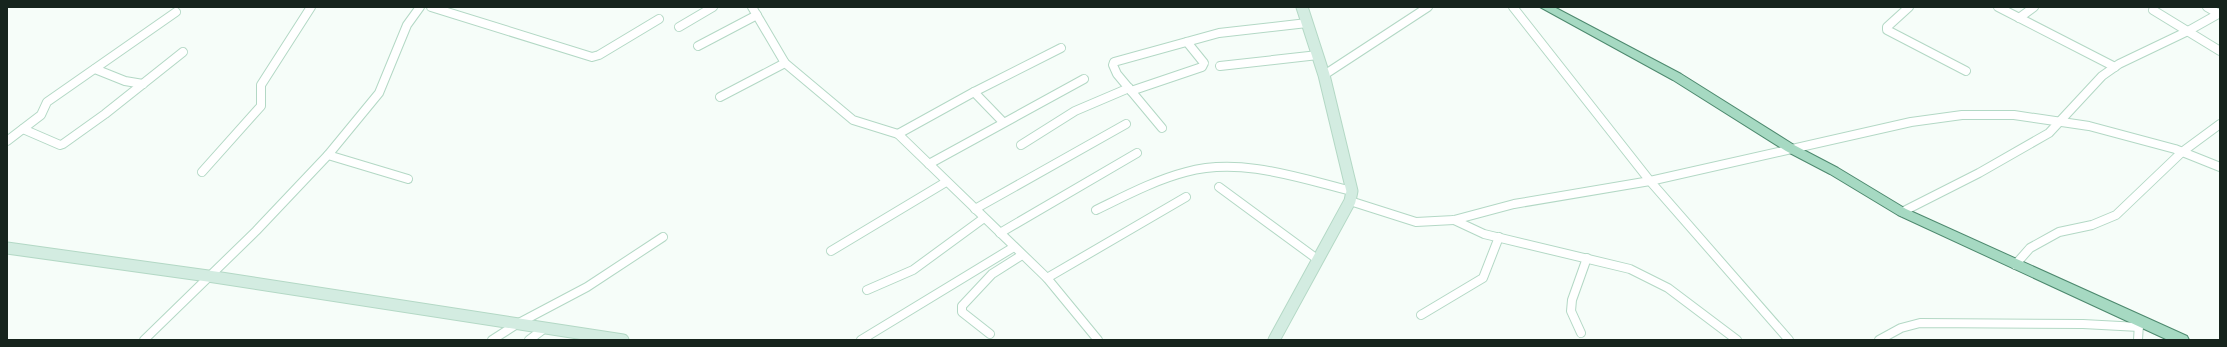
<svg xmlns="http://www.w3.org/2000/svg" width="2227" height="347" font-family="'Times New Roman',serif">
<style>
.lines{fill:none;stroke-linecap:round;stroke-linejoin:round}
.street-casing{stroke:#b3d8c5;stroke-width:10}
.secondary-casing{stroke:#b3d8c5;stroke-width:13}
.primary-casing{stroke:#4d896e;stroke-width:2}
.street{stroke:#fff;stroke-width:8}
.secondary{stroke:#d3ece1;stroke-width:11}
.primary{fill:#a6d9c2;fill-rule:evenodd}
</style>
<rect width="100%" height="100%" fill="#f6fdf9"/>
<g class="lines">
<defs>
<g id="street">
<path d="M 431,7 L 592,57 L 599,55 L 659,19"/>
<path d="M 752,7 L 785,63 L 853,120 L 898,134 L 1047,278 L 1098,340"/>
<path d="M 1513,7 L 1650,181 L 1789,340"/>
<path d="M 1909,7 L 1887,27 L 1887,30 L 1966,71"/>
<path d="M 1998,7 L 2115,67"/>
<path d="M 2207,7 L 2219,14"/>
<path d="M 2153,10 L 2220,51"/>
<path d="M 2019,18 L 2034,7"/>
<path d="M 679,27 L 713,7"/>
<path d="M 698,46 L 757,15"/>
<path d="M 1220,66 L 1318,55"/>
<path d="M 95,69 L 125,81 L 143,84"/>
<path d="M 1324,75 L 1428,7"/>
<path d="M 1131,91 L 1202,67 L 1204,63 L 1187,42"/>
<path d="M 974,92 L 1003,122"/>
<path d="M 720,97 L 785,63"/>
<path d="M 1162,128 L 1117,74 L 1113,65 L 1114,62 L 1219,33 L 1307,23"/>
<path d="M 23,129 L 60,145 L 63,144 L 105,114 L 183,52"/>
<path d="M 898,134 L 974,92 L 1061,48"/>
<path d="M 7,141 L 41,115 L 47,102 L 176,12"/>
<path d="M 1021,145 L 1075,111 L 1129,88"/>
<path d="M 328,155 L 408,179"/>
<path d="M 929,164 L 1084,79"/>
<path d="M 202,172 L 261,106 L 261,85 L 311,7"/>
<path d="M 1219,187 L 1317,259"/>
<path d="M 1350,201 L 1416,222 L 1454,220 L 1514,204 L 1650,181 L 1911,122 L 1962,115 L 2014,115 L 2089,126 L 2175,149 L 2220,167"/>
<path d="M 975,209 L 1126,124"/>
<path d="M 1096,210 C 1125,196 1155,180 1186,172 C 1241,157 1299,178 1352,191"/>
<path d="M 1902,212 L 1979,173 L 2049,133 L 2102,76 L 2119,64 L 2188,31 L 2220,13"/>
<path d="M 1454,220 L 1484,234 L 1630,269 L 1668,288 L 1737,340"/>
<path d="M 1000,233 L 1137,153"/>
<path d="M 831,251 L 946,182"/>
<path d="M 2015,265 L 2030,248 L 2059,232 L 2092,225 L 2116,215 L 2182,152 L 2220,124"/>
<path d="M 1047,278 L 1186,197"/>
<path d="M 867,290 L 913,270 L 984,218"/>
<path d="M 1421,315 L 1483,278 L 1499,237"/>
<path d="M 1581,333 L 1571,311 L 1572,300 L 1587,258"/>
<path d="M 990,334 L 962,312 L 962,306 L 992,274 L 1022,255"/>
<path d="M 144,340 L 256,231 L 328,155 L 379,93 L 407,25 L 420,7"/>
<path d="M 492,340 L 517,324 L 587,287 L 663,237"/>
<path d="M 529,340 L 545,328"/>
<path d="M 861,340 L 1014,247"/>
<path d="M 1879,340 L 1901,328 L 1920,323 L 2083,324 L 2139,327"/>
<path d="M 2138,340 L 2139,323"/>
</g>
<g id="secondary">
<path d="M 7,248 L 208,276 L 623,340"/>
<path d="M 1274,340 L 1350,201 L 1352,191 L 1324,75 L 1302,7"/>
</g>
<path id="primary" d="M 1540,7 L 1554,7 L 1681,74 L 1794,145 L 1838,168 L 1906,209 L 2187,336 L 2189,340 L 2168,340 L 1898,215 L 1830,174 L 1786,151 L 1673,80 Z"/>
</defs>
<use href="#street" class="street-casing"/>
<use href="#secondary" class="secondary-casing"/>
<use href="#primary" class="primary-casing"/>
<use href="#street" class="street"/>
<use href="#secondary" class="secondary"/>
<use href="#primary" class="primary"/>
</g>
<rect width="2227" height="347" fill="none" stroke="#16241d" stroke-width="16"/>
</svg>
